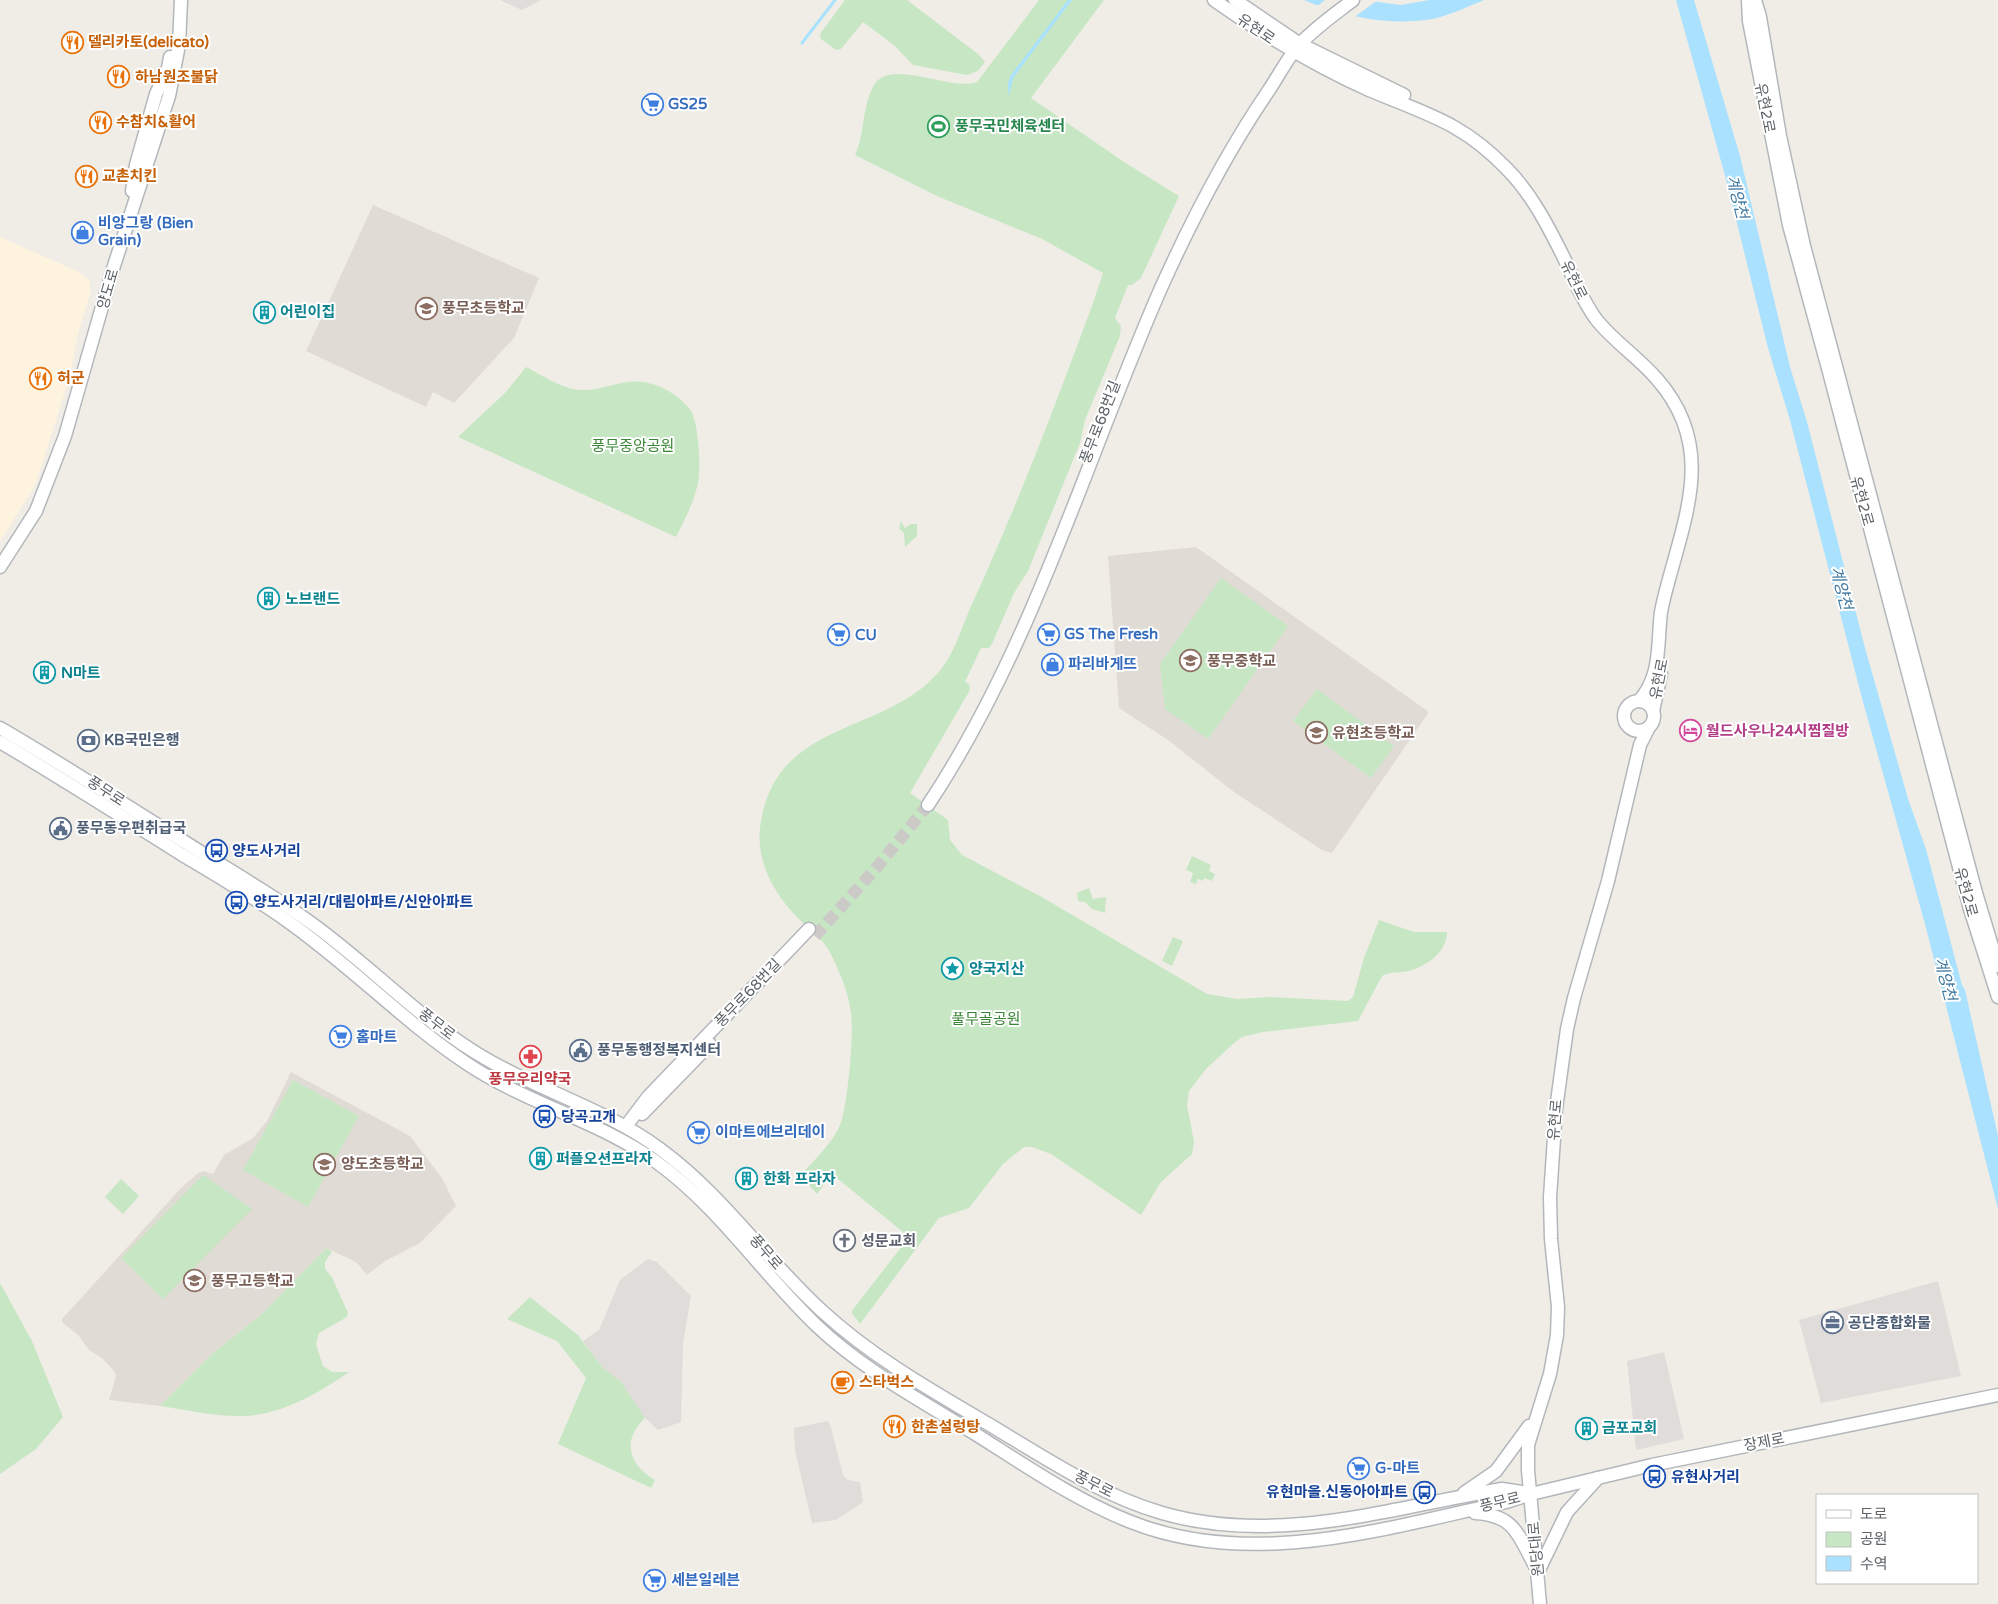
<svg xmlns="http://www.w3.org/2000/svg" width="1998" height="1604" font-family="'Varela Round','Noto Sans KR',sans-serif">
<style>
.commercial{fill:#fef3de}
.industrial{fill:#dfdcd9}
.education{fill:#e0dcd5}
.green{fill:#c7e7c4}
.water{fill:#a9e1fe}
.pier{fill:#f0ede7}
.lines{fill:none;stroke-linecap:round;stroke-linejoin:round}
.stream{stroke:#a9e1fe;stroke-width:3}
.secondary-tunnel{stroke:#cccac7;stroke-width:12;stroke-dasharray:12 6;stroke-linecap:butt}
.secondary-casing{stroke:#b3b7bb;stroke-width:15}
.secondary{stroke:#fff;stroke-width:12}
.labels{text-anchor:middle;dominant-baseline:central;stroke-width:4;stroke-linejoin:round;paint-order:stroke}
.street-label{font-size:15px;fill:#5e6367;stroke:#fff}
.food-label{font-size:15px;font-weight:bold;fill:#c56008;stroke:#fff;text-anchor:start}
.shop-label{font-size:15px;font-weight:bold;fill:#366cbe;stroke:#fff;text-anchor:start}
.leisure-label{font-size:15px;font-weight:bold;fill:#27864d;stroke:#fff;text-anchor:start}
.education-label{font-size:15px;font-weight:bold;fill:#785e54;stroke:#fff;text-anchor:start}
.culture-label{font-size:15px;font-weight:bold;fill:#0d838f;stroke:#fff;text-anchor:start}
.park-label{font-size:15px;fill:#3b8536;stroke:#fff}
.hotel-label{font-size:15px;font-weight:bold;fill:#b23c85;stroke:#fff;text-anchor:start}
.service-label{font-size:15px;font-weight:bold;fill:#4e5e75;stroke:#fff;text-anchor:start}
.transit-label{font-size:15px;font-weight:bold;fill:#164399;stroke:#fff;text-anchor:start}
.health-label{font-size:15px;font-weight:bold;fill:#be3a42;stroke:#fff}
.worship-label{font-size:15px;font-weight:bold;fill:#5b616d;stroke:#fff;text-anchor:start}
.water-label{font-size:16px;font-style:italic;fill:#3f779f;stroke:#fff}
</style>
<rect width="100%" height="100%" fill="#f0ede7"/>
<path class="commercial" d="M 0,237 L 77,271 L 89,280 L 91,290 L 77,338 L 70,376 L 35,486 L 0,541 Z"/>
<g class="industrial">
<path d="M 500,0 L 541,0 L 522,10 Z"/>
<path d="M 648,1259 L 657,1262 L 691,1296 L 683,1344 L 681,1422 L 658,1430 L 645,1418 L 621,1382 L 602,1367 L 583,1341 L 599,1330 L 620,1280 Z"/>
<path d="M 1938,1281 L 1961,1376 L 1821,1403 L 1799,1320 Z"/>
<path d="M 1664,1352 L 1684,1439 L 1636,1450 L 1627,1361 Z"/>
<path d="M 827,1421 L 830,1424 L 843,1475 L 848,1480 L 860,1482 L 863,1502 L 836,1520 L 812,1523 L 795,1450 L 794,1428 Z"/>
</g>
<g class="education">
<path d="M 373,205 L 539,278 L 514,338 L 454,403 L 433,392 L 426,407 L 306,351 Z"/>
<path d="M 1196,547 L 1429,712 L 1332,853 L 1322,850 L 1234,792 L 1168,740 L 1119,708 L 1108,556 Z"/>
<path d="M 291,1072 L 410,1136 L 442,1178 L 456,1206 L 420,1243 L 385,1261 L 367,1275 L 356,1262 L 326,1248 L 263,1313 L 212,1354 L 160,1406 L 109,1400 L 116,1376 L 114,1371 L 102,1358 L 89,1350 L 78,1335 L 62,1322 L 62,1319 L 180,1189 L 198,1173 L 203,1171 L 213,1174 L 224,1155 L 253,1138 L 267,1121 Z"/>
</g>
<g class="green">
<path d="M 845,0 L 907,0 L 978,54 L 985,62 L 978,71 L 967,75 L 913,65 L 895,46 L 863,22 L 841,49 L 836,50 L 821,39 L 820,34 Z"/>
<path d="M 1039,0 L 1104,0 L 1031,98 L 1124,162 L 1179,196 L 1141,278 L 1132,285 L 1128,285 L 1115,318 L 1121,326 L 1120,336 L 1085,420 L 1080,443 L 1028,571 L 1014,593 L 992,644 L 989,648 L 981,648 L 965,682 L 969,684 L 970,690 L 910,793 L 948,820 L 950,840 L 962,855 L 1040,896 L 1207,994 L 1237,999 L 1269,997 L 1348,1001 L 1353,997 L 1364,958 L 1379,920 L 1414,932 L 1447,932 C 1447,952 1427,966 1409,971 C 1400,973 1390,971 1382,976 L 1358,1021 L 1263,1032 L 1242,1037 L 1234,1043 L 1206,1069 L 1189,1091 L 1187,1105 L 1194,1142 L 1192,1154 L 1161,1182 L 1141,1215 L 1051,1154 L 1032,1147 L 1024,1147 L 1003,1164 L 969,1208 L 939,1218 L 860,1324 L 851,1312 L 909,1237 L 832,1174 L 817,1194 L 800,1176 C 814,1160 834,1142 841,1122 C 848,1102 854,1033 851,1013 C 849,993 838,967 828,949 C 821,937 808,929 799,919 C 773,893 754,859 761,821 C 778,720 882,735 937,674 C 954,656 962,626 972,604 C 1017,506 1056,404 1093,303 L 1103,273 L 1042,239 L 937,196 L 855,155 C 865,134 862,105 874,85 C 891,57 952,92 977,82 Z"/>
<path d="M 526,367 C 542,375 563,390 582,390 C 603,391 621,379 643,382 C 660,384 681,396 691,411 C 699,425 701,468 698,483 C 694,502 685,519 676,537 L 458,437 L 506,392 Z"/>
<path d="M 901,521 L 905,528 L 911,524 L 917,524 L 917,536 L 905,547 L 904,533 L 899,528 Z"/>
<path d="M 1221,578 L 1288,626 L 1208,739 L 1165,709 L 1160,664 Z"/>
<path d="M 1317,689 L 1394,746 L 1371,778 L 1293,721 Z"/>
<path d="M 1192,856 L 1211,865 L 1209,871 L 1215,874 L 1212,881 L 1204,878 L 1203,881 L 1198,879 L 1196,884 L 1190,882 L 1193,873 L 1186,870 Z"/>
<path d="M 1089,888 L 1093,899 L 1106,897 L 1105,913 L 1092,909 L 1085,902 L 1078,901 L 1077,893 Z"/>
<path d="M 1173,937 L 1183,941 L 1172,966 L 1162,961 Z"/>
<path d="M 293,1080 L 359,1116 L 308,1207 L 243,1170 Z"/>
<path d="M 203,1175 L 252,1209 L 163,1299 L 121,1258 Z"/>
<path d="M 121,1179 L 139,1196 L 123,1214 L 105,1197 Z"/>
<path d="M 326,1248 L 332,1252 L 325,1262 L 325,1269 L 332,1277 L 348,1313 L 347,1317 L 319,1333 L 316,1344 L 323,1366 L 332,1372 L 349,1372 C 319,1393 281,1415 244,1416 C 217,1417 188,1410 160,1406 L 212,1354 L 263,1313 Z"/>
<path d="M 0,1283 L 32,1341 L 63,1417 L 36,1449 L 0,1474 Z"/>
<path d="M 530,1297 L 578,1335 L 602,1367 L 621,1382 L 645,1418 C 621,1441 629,1465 655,1480 L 651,1488 L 558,1444 L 586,1378 L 557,1341 L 507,1319 Z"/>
</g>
<g class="water">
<path d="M 1068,0 L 1072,0 L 1013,78 L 1009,97 L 1008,83 L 1011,75 Z"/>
<path d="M 1304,0 L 1363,0 L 1401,5 L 1429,0 L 1484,0 C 1467,7 1450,15 1433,19 C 1390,26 1343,17 1304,0 Z"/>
<path d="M 1676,0 L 1694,0 L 1740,156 L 1790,367 L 1807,422 L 1865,648 L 1909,802 L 1926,849 L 1962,985 L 1965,990 L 1998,1136 L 1998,1209 L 1925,924 L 1863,702 L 1790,420 L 1768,348 L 1726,179 Z"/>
</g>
<path class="pier" d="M 1325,0 L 1378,0 L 1353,18 L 1316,7 Z"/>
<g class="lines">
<path class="stream" d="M 802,43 L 835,0"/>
<path class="secondary-tunnel" d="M 815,936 L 877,867 L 928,805"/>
<defs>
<g id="secondary">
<path d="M 1214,0 C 1264,35 1313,65 1369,90 C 1426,114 1462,122 1507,169 C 1531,193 1548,226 1563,256 C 1573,277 1582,300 1596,319 C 1613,341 1638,357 1657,379 C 1713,443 1689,506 1669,579 C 1666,590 1663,601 1661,612 C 1657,644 1662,675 1639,701"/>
<path d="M 1235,0 L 1300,44 L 1404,95"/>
<path d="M 1748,0 L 1749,21 L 1789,225 L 1829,372 L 1970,909 L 1998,997"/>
<path d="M 1755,0 L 1760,17 L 1780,136 L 1804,246 L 1976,893 L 1998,966"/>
<path d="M 132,191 L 136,165 L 156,94 L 168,68 L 170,57"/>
<path d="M 0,567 L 36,511 L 65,436 L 112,272 L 169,96 L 179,45 L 181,0"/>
<circle cx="1639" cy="716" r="15"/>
<path d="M 1653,711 L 1661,674"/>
<path d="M 0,728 C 64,765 125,805 188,844 C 227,869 268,892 307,920 C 364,960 413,1013 473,1051 C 533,1089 603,1107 660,1149 C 723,1195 765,1259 822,1311 C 872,1357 932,1391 990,1425 C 1045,1458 1100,1495 1162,1513 C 1275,1546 1391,1508 1502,1489 L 1529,1493"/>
<path d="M 0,742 C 61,778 121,816 181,854 C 216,875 252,896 286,920 C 349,964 403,1021 466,1063 C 525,1103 597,1120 655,1161 C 718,1206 761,1272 816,1325 C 863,1370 922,1401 977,1435 C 1026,1466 1077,1501 1131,1522 C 1252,1570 1386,1528 1506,1502 L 1531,1494 L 1652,1465 L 1998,1395"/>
<path d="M 928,805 C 1033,647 1085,461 1161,288 C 1192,219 1226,153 1269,90 C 1279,75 1288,57 1300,44 C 1316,27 1335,14 1353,0"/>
<path d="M 642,1114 L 710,1044"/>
<path d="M 626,1126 L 648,1097 L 809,929"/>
<path d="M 1464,1493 L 1496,1471 L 1529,1426"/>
<path d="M 1475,1513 C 1515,1515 1518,1535 1535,1566"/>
<path d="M 1538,1572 L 1567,1512 L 1598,1478"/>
<path d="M 1540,1604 L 1528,1470 L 1528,1445 L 1550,1374 L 1557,1335 L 1558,1307 L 1551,1239 L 1550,1197 L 1556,1109 L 1567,1029 L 1574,998 L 1608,881 L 1640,745 L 1649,727"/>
</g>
</defs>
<use href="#secondary" class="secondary-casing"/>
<use href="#secondary" class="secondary"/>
</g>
<defs>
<symbol id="restaurant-ring" viewBox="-11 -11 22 22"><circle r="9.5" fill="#fff" stroke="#e8710a" stroke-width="1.5"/><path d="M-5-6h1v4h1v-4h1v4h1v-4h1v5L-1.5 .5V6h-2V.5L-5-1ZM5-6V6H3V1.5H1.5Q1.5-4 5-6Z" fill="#e8710a"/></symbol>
<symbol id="supermarket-ring" viewBox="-11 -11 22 22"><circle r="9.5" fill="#fff" stroke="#3f7fe0" stroke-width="1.5"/><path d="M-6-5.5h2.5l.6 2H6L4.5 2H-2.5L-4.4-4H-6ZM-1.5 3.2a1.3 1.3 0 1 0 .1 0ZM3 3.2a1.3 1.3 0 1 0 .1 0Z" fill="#3f7fe0"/></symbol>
<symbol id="stadium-ring" viewBox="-11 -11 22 22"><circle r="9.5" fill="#fff" stroke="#2e9e5b" stroke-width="1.5"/><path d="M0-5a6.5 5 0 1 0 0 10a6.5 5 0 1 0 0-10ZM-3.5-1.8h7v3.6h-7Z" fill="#2e9e5b"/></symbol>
<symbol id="shop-ring" viewBox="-11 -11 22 22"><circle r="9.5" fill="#fff" stroke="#3f7fe0" stroke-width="1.5"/><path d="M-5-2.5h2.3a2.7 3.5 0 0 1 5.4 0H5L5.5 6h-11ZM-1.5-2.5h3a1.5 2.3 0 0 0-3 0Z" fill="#3f7fe0"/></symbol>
<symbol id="school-ring" viewBox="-11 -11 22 22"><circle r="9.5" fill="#fff" stroke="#8d6e63" stroke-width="1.5"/><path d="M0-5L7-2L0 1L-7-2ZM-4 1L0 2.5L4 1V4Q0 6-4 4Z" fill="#8d6e63"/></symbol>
<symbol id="building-ring" viewBox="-11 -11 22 22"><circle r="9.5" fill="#fff" stroke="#0f9aa8" stroke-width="1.5"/><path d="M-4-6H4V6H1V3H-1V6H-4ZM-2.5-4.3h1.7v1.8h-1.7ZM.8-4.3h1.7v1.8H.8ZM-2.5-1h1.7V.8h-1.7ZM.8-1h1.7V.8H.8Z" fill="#0f9aa8"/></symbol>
<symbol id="hotel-ring" viewBox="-11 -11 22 22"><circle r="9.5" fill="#fff" stroke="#d1479c" stroke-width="1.5"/><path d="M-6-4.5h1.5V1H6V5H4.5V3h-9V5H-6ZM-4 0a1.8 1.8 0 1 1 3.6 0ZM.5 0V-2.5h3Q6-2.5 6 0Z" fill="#d1479c"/></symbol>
<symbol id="bank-ring" viewBox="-11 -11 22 22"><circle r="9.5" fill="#fff" stroke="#5c6f8a" stroke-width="1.5"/><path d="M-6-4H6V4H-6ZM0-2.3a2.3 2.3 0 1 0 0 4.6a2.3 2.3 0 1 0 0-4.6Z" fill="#5c6f8a"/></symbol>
<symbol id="civic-ring" viewBox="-11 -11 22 22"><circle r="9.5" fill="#fff" stroke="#5c6f8a" stroke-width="1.5"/><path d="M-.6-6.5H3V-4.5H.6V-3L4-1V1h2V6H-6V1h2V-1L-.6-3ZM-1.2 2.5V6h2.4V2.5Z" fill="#5c6f8a"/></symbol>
<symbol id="bus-ring" viewBox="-11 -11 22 22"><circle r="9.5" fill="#fff" stroke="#1a4fb4" stroke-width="1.5"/><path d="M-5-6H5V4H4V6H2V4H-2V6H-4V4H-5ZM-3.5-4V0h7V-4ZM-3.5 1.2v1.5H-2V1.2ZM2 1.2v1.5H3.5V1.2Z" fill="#1a4fb4"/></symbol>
<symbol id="sight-ring" viewBox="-11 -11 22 22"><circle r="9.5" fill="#fff" stroke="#0f9aa8" stroke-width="1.5"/><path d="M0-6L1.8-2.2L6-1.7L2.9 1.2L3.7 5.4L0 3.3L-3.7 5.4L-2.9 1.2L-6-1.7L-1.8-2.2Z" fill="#0f9aa8"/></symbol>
<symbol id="pharmacy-ring" viewBox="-11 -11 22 22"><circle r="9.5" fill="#fff" stroke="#e0444e" stroke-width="1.5"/><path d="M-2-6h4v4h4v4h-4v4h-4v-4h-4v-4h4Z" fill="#e0444e"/></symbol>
<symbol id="church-ring" viewBox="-11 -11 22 22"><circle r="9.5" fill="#fff" stroke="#6b7280" stroke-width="1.5"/><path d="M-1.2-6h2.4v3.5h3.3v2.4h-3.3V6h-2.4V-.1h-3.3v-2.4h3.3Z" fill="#6b7280"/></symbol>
<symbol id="office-ring" viewBox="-11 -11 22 22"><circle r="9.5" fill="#fff" stroke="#5c6f8a" stroke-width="1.5"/><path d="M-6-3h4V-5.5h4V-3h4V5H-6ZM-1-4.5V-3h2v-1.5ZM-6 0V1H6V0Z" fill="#5c6f8a"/></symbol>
<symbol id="cafe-ring" viewBox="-11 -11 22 22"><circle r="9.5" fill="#fff" stroke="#e8710a" stroke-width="1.5"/><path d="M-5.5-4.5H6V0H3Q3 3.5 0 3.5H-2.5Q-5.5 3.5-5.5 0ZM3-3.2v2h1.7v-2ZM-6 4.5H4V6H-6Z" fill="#e8710a"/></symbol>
</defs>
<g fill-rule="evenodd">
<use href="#restaurant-ring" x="60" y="30" width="25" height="25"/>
<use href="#restaurant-ring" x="106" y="64" width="25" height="25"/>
<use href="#supermarket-ring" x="640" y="92" width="25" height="25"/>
<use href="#restaurant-ring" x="88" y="110" width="25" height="25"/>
<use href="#stadium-ring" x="926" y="114" width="25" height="25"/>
<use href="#restaurant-ring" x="74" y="164" width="25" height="25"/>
<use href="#shop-ring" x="70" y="220" width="25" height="25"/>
<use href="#school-ring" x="414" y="296" width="25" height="25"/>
<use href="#building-ring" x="252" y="300" width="25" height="25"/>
<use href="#restaurant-ring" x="28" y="366" width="25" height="25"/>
<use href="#building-ring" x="256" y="586" width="25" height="25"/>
<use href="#supermarket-ring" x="1036" y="622" width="25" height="25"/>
<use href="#supermarket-ring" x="826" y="622" width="25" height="25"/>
<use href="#school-ring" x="1178" y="648" width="25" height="25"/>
<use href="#shop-ring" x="1040" y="652" width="25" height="25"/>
<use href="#building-ring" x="32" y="660" width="25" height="25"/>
<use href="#hotel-ring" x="1678" y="718" width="25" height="25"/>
<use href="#school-ring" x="1304" y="720" width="25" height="25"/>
<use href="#bank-ring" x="76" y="728" width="25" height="25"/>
<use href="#civic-ring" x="48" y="816" width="25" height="25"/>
<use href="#bus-ring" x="204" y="838" width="25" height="25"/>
<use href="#bus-ring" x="224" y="890" width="25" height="25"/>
<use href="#sight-ring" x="940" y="956" width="25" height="25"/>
<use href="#supermarket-ring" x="328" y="1024" width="25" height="25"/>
<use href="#civic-ring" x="568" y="1038" width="25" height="25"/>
<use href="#pharmacy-ring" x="518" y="1044" width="25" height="25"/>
<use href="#bus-ring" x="532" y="1104" width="25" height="25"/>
<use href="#supermarket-ring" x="686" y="1120" width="25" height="25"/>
<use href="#building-ring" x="528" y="1146" width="25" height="25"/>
<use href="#school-ring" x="312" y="1152" width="25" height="25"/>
<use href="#building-ring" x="734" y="1166" width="25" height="25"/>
<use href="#church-ring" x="832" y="1228" width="25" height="25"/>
<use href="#school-ring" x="182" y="1268" width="25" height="25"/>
<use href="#office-ring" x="1820" y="1310" width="25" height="25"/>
<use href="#cafe-ring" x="830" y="1370" width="25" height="25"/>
<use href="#restaurant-ring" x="882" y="1414" width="25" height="25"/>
<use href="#building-ring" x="1574" y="1416" width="25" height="25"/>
<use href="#supermarket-ring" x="1346" y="1456" width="25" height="25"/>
<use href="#bus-ring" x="1642" y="1464" width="25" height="25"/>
<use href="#bus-ring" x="1412" y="1480" width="25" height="25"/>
<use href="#supermarket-ring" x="642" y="1568" width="25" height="25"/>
</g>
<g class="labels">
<g class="street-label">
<text transform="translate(1256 29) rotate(34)">유현로</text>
<text transform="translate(1765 108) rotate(79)">유현2로</text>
<text transform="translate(1574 280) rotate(64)">유현로</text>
<text transform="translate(108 289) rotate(-74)">양도로</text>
<text transform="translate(1100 422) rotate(-69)">풍무로68번길</text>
<text transform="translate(1862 501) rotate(75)">유현2로</text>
<text transform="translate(1659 679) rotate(-79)">유현로</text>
<text transform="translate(106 791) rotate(33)">풍무로</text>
<text transform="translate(1966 892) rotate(75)">유현2로</text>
<text transform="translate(748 993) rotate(-46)">풍무로68번길</text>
<text transform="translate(437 1024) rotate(38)">풍무로</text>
<text transform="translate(1555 1120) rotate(-85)">유현로</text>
<text transform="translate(766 1252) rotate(49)">풍무로</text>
<text transform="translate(1764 1442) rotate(-11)">장제로</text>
<text transform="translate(1094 1484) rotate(27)">풍무로</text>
<text transform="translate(1500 1502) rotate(-14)">풍무로</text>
<text transform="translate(1536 1549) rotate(-95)">원당대로</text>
</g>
<g class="food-label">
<text x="88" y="42">델리카토(delicato)</text>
<text x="135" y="77">하남원조불닭</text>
<text x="116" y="122">수참치&amp;활어</text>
<text x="102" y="176">교촌치킨</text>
<text x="57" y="378">허군</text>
<text x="859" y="1382">스타벅스</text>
<text x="911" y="1427">한촌설렁탕</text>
</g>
<g class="shop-label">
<text x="668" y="104">GS25</text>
<text x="98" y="223">비앙그랑 (Bien<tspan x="98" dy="17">Grain)</tspan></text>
<text x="1064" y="634">GS The Fresh</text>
<text x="855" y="635">CU</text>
<text x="1068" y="664">파리바게뜨</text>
<text x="356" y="1037">홈마트</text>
<text x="715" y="1132">이마트에브리데이</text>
<text x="1375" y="1468">G-마트</text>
<text x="671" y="1580">세븐일레븐</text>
</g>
<g class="leisure-label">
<text x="955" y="126">풍무국민체육센터</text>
</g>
<g class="education-label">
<text x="442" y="308">풍무초등학교</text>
<text x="1207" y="661">풍무중학교</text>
<text x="1332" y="733">유현초등학교</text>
<text x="341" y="1164">양도초등학교</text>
<text x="211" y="1281">풍무고등학교</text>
</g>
<g class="culture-label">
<text x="280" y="312">어린이집</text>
<text x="285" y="599">노브랜드</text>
<text x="61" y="673">N마트</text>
<text x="969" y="969">양국지산</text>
<text x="556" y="1159">퍼플오션프라자</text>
<text x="763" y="1179">한화 프라자</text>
<text x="1602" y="1428">금포교회</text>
</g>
<g class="park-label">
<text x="633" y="446">풍무중앙공원</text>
<text x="986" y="1019">풀무골공원</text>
</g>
<g class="hotel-label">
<text x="1706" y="731">월드사우나24시찜질방</text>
</g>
<g class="service-label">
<text x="104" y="740">KB국민은행</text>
<text x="76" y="828">풍무동우편취급국</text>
<text x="597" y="1050">풍무동행정복지센터</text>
<text x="1848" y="1323">공단종합화물</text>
</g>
<g class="transit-label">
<text x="232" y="851">양도사거리</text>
<text x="253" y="902">양도사거리/대림아파트/신안아파트</text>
<text x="561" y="1117">당곡고개</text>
<text x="1671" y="1477">유현사거리</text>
<text x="1408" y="1492" text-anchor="end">유현마을.신동아아파트</text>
</g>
<g class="health-label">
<text x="530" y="1079">풍무우리약국</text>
</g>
<g class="worship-label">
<text x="861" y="1241">성문교회</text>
</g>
<g class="water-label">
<text transform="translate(1737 197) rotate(75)">계양천</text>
<text transform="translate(1841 588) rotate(75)">계양천</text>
<text transform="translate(1945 979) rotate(75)">계양천</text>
</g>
</g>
<rect x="1816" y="1494" width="162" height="90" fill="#ffffff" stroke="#bfc1c2"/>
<rect x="1826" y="1510" width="25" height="8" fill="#ffffff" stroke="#bfc1c2"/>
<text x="1860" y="1519" font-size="15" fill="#5e6367">도로</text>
<rect x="1826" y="1532" width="25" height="15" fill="#c7e7c4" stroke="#bfc1c2"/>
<text x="1860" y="1544" font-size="15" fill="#5e6367">공원</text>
<rect x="1826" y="1556" width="25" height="15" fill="#a9e1fe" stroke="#bfc1c2"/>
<text x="1860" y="1569" font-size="15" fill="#5e6367">수역</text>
</svg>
